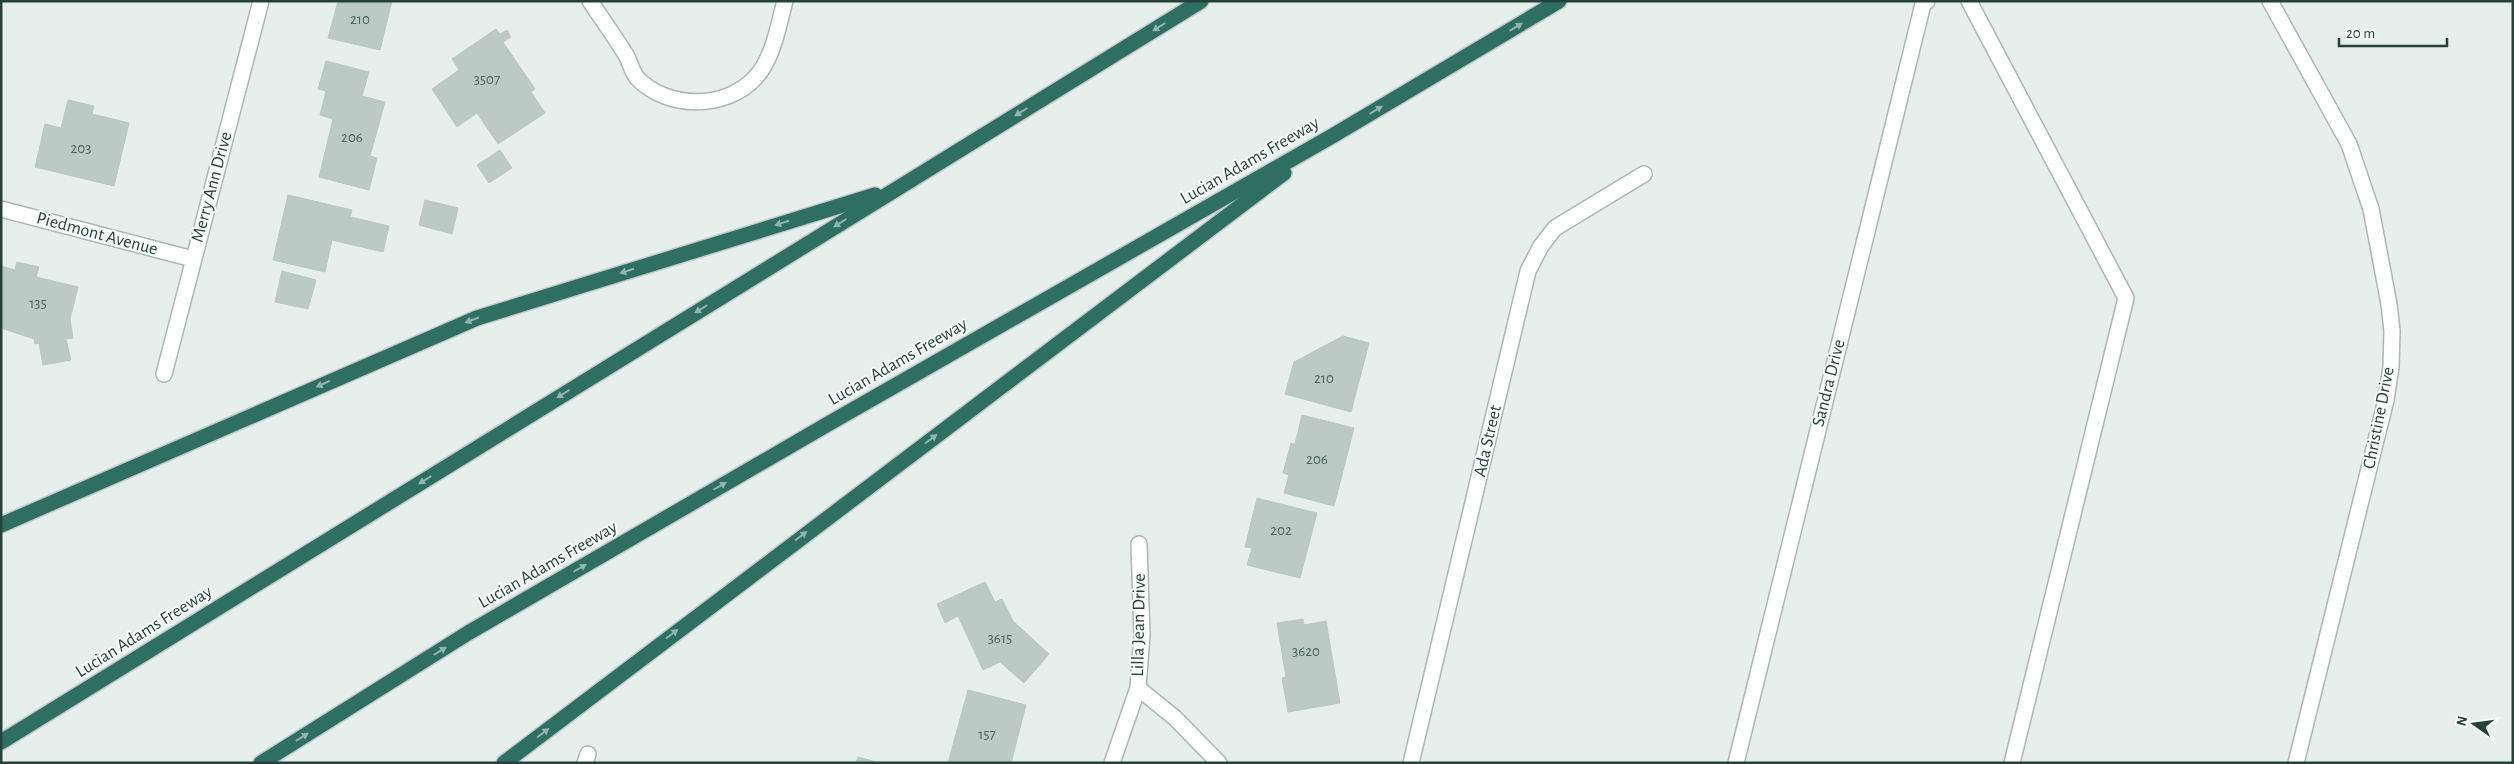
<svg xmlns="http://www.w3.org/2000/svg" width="2514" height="764" font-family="'Alegreya Sans',sans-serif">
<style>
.building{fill:#bbcac4;stroke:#b8c9c2}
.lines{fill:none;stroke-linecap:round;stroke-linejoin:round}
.service-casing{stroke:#a8b8b2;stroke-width:18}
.minor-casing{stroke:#a8b8b2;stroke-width:18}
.motorway-casing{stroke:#c2cac8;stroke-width:18}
.service{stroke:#fff;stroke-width:15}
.minor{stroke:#fff;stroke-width:15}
.motorway{stroke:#2f6f62;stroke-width:15}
.oneway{fill:#93b5ae}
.labels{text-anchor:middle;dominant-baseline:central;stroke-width:4;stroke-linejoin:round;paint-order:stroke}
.number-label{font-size:15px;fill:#4a645c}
.street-label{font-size:18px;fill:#24423a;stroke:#f7fbf9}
</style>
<rect width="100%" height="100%" fill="#e6efeb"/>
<g class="building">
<path d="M 338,1 L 392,1 L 380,50 L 328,38 Z"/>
<path d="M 496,29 L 500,34 L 507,30 L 511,37 L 503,42 L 535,89 L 531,92 L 545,113 L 498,144 L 477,113 L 457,127 L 432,89 L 459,70 L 452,59 Z"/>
<path d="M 326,61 L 369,72 L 362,96 L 385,102 L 370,156 L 377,158 L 369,190 L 319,177 L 333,119 L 320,115 L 326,91 L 318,89 Z"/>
<path d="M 68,100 L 94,106 L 92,114 L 129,123 L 114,186 L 35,167 L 45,124 L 61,128 Z"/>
<path d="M 500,150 L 512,168 L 489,183 L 477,165 Z"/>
<path d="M 288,195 L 352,210 L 350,217 L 389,226 L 383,252 L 332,240 L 325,272 L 273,260 Z"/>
<path d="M 425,200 L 458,208 L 452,234 L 419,225 Z"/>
<path d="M 17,262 L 39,267 L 36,277 L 78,287 L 70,319 L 73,338 L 66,339 L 71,360 L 43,365 L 39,343 L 35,344 L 34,339 L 1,328 L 1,266 L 15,270 Z"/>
<path d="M 282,271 L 316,280 L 308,309 L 275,302 Z"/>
<path d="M 1343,336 L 1369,343 L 1351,412 L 1285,394 L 1294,362 Z"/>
<path d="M 1302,415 L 1354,428 L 1334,506 L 1284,493 L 1289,475 L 1283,473 L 1291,443 L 1295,444 Z"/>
<path d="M 1257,498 L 1317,513 L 1300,578 L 1247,565 L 1252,548 L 1245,547 Z"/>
<path d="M 985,582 L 995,602 L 1002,599 L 1013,621 L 1049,654 L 1024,683 L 1000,662 L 983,670 L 958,616 L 945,623 L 937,604 Z"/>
<path d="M 1303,619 L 1304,625 L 1326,621 L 1340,703 L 1288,712 L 1282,678 L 1286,677 L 1277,623 Z"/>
<path d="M 968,690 L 1026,705 L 1011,763 L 948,763 Z"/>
<path d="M 858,757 L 880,763 L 856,763 Z"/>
</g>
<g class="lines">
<defs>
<path id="service" d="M 1969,1 L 2126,298 L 2012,763"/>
<g id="minor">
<path d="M 590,1 C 602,19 615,37 626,55 C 630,62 632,73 638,79 C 668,109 725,110 755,78 C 773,59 778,27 785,1"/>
<path d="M 2270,1 L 2349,144 L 2371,209 L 2389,304 L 2392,331 L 2391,367 L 2386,400 L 2296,763"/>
<path d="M 1,209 L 193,259"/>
<path d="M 164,374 L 261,1"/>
<path d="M 1138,688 L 1175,718 L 1219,763"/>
<path d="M 585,763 L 588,754"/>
<path d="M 1112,763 L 1138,688 L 1142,635 L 1139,544"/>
<path d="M 1411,763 L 1528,271 L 1541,246 L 1555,228 L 1644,174"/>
<path d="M 1736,763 L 1923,4 L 1927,1"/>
</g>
<g id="motorway">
<path d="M 1,525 L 477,318 L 875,195"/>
<path d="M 1,742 L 1201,1"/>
<path d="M 261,763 L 468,633 L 828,424 L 1334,135 L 1559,1"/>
<path d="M 504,763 L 1284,173"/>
</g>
</defs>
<use href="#service" class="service-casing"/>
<use href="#minor" class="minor-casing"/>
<use href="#motorway" class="motorway-casing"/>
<use href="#service" class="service"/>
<use href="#minor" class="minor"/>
<use href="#motorway" class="motorway"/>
</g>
<defs><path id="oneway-solid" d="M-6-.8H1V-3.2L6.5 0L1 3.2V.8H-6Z" transform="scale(1.25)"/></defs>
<g class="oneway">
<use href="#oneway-solid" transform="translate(1159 27) rotate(148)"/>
<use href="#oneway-solid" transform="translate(1516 27) rotate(-31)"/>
<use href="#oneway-solid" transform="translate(1376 110) rotate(-31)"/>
<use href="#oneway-solid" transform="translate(1021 112) rotate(148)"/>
<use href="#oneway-solid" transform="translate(782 223) rotate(163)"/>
<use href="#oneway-solid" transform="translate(840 223) rotate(148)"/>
<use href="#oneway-solid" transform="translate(627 271) rotate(163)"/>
<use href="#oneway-solid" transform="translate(701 309) rotate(148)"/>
<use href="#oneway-solid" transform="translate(472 320) rotate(159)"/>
<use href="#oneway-solid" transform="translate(323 384) rotate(156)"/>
<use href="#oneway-solid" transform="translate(563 394) rotate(148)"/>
<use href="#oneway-solid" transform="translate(931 439) rotate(-37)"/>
<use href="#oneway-solid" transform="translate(425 480) rotate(148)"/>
<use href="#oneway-solid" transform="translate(720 486) rotate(-30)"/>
<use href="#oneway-solid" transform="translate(801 536) rotate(-37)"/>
<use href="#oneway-solid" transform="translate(580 568) rotate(-30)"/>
<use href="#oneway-solid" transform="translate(672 634) rotate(-37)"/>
<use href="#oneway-solid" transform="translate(440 651) rotate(-32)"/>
<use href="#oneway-solid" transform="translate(543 733) rotate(-37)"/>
<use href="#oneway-solid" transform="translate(302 737) rotate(-32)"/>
</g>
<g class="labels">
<g class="number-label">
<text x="360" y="19">210</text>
<text x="487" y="79">3507</text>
<text x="352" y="137">206</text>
<text x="81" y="148">203</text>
<text x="38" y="303">135</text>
<text x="1324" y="378">210</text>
<text x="1317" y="459">206</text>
<text x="1281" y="530">202</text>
<text x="1000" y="638">3615</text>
<text x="1306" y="651">3620</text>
<text x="987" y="734">157</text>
</g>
<g class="street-label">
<text transform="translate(1250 161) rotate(-30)">Lucian Adams Freeway</text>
<text transform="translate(212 187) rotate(-75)">Merry Ann Drive</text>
<text transform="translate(97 234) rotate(15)">Piedmont Avenue</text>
<text transform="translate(898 362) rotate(-30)">Lucian Adams Freeway</text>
<text transform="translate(1829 383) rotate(-76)">Sandra Drive</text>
<text transform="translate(2379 418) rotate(-79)">Christine Drive</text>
<text transform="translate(1488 441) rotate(-77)">Ada Street</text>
<text transform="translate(548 565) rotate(-30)">Lucian Adams Freeway</text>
<text transform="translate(1139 625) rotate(-89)">Lilla Jean Drive</text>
<text transform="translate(144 632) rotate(-32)">Lucian Adams Freeway</text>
</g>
</g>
<rect width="2514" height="764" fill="none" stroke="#24423a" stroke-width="5"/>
<g transform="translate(2474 724) rotate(284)" stroke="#f7fbf9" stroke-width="4" paint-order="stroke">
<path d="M0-4L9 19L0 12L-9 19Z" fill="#24423a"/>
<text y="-8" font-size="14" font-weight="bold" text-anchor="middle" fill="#24423a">N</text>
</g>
<path d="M2339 38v8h108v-8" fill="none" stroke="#24423a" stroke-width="2.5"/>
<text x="2346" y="38" font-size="15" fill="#24423a" stroke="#f7fbf9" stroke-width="4" paint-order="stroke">20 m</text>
</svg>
